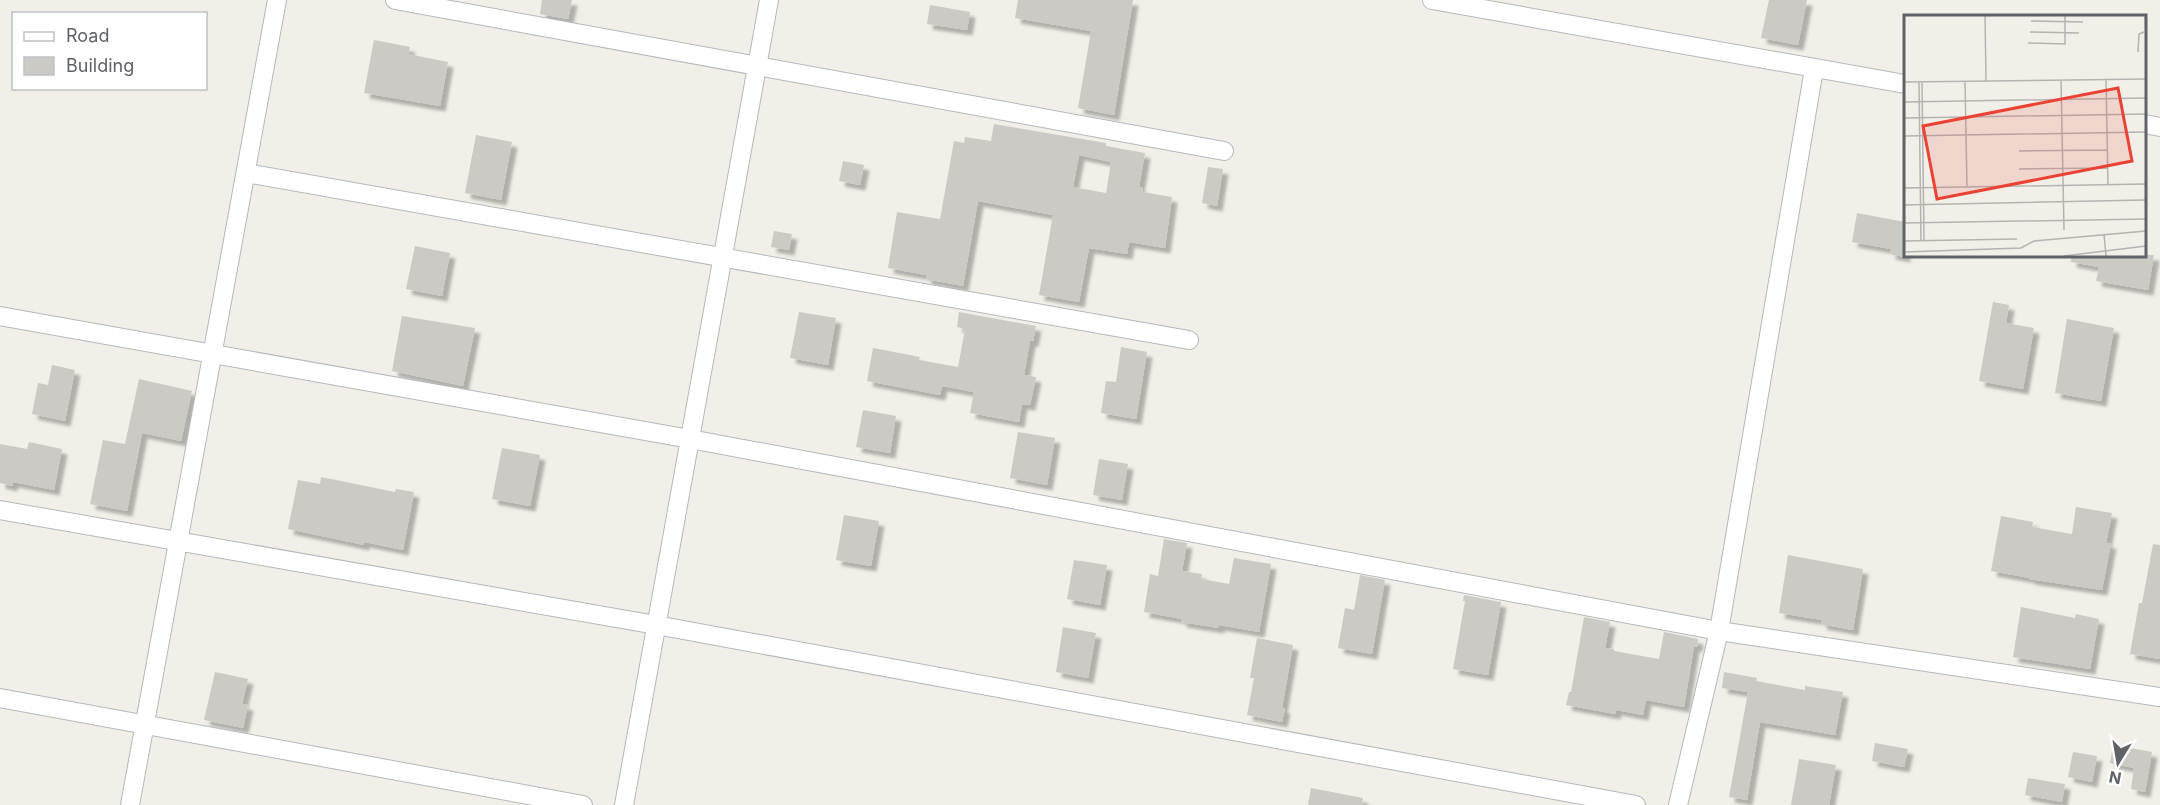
<svg xmlns="http://www.w3.org/2000/svg" width="2160" height="805" font-family="Inter,sans-serif">
<style>
.building{fill:#cccac5;fill-rule:evenodd;filter:url(#shadow)}
.lines{fill:none;stroke-linecap:round;stroke-linejoin:round}
.minor-casing{stroke:#b5b8bc;stroke-width:20}
.minor{stroke:#fff;stroke-width:18}
.inset-road{fill:none;stroke:#b3b3b1;stroke-width:1.5}
.view{fill:#ea4335;fill-opacity:0.15;stroke:#ea4335;stroke-width:3}
.inset-edge{fill:none;stroke:#5f6368;stroke-width:3}
</style>
<defs>
<filter id="shadow"><feDropShadow dx="5.5" dy="5.5" stdDeviation="1.5" flood-color="#0004"/></filter>
</defs>
<rect width="100%" height="100%" fill="#f1efe8"/>
<g class="building">
<path d="M 542,0 L 572,0 L 568,19 L 540,14 Z"/>
<path d="M 1018,0 L 1133,0 L 1114,115 L 1078,108 L 1091,31 L 1015,18 Z"/>
<path d="M 1769,0 L 1807,0 L 1798,45 L 1761,38 Z"/>
<path d="M 930,5 L 970,12 L 967,30 L 927,24 Z"/>
<path d="M 374,40 L 410,47 L 408,54 L 448,62 L 440,106 L 364,93 Z"/>
<path d="M 994,124 L 1106,143 L 1106,146 L 1145,153 L 1139,187 L 1143,188 L 1142,192 L 1172,197 L 1165,248 L 1129,242 L 1127,254 L 1089,248 L 1079,302 L 1039,295 L 1053,215 L 978,201 L 963,286 L 926,279 L 926,275 L 888,268 L 897,212 L 940,219 L 954,141 L 964,143 L 965,137 L 991,141 ZM 1079,155 L 1111,162 L 1106,193 L 1073,187 Z"/>
<path d="M 476,135 L 512,142 L 501,200 L 465,193 Z"/>
<path d="M 843,161 L 864,165 L 860,185 L 839,181 Z"/>
<path d="M 1208,167 L 1223,169 L 1217,206 L 1202,203 Z"/>
<path d="M 1857,213 L 1905,222 L 1905,257 L 1890,254 L 1891,249 L 1852,242 Z"/>
<path d="M 774,231 L 792,234 L 789,250 L 771,247 Z"/>
<path d="M 415,246 L 450,253 L 442,296 L 406,289 Z"/>
<path d="M 2072,255 L 2154,255 L 2148,290 L 2096,281 L 2099,267 L 2071,262 Z"/>
<path d="M 1993,302 L 2009,305 L 2006,323 L 2034,328 L 2023,389 L 1979,381 Z"/>
<path d="M 799,312 L 836,318 L 828,365 L 790,358 Z"/>
<path d="M 959,312 L 1036,326 L 1033,341 L 1030,341 L 1024,375 L 1036,377 L 1030,405 L 1022,404 L 1019,422 L 970,413 L 974,392 L 942,386 L 940,395 L 867,381 L 873,348 L 920,357 L 919,360 L 958,367 L 965,329 L 957,327 Z"/>
<path d="M 402,316 L 475,328 L 463,386 L 392,371 Z"/>
<path d="M 2067,319 L 2114,328 L 2101,401 L 2055,393 Z"/>
<path d="M 1121,347 L 1147,352 L 1136,419 L 1101,413 L 1106,381 L 1116,382 Z"/>
<path d="M 52,365 L 75,370 L 65,421 L 32,414 L 38,383 L 48,385 Z"/>
<path d="M 139,379 L 192,391 L 181,441 L 142,433 L 127,511 L 90,504 L 103,440 L 125,444 Z"/>
<path d="M 863,410 L 896,416 L 890,453 L 856,447 Z"/>
<path d="M 1018,432 L 1055,438 L 1047,485 L 1010,478 Z"/>
<path d="M 29,442 L 62,449 L 54,490 L 13,482 L 12,486 L 0,483 L 0,444 L 27,449 Z"/>
<path d="M 502,448 L 540,455 L 530,506 L 492,499 Z"/>
<path d="M 1099,459 L 1128,464 L 1122,500 L 1093,495 Z"/>
<path d="M 321,477 L 395,492 L 396,489 L 414,492 L 403,550 L 364,542 L 364,545 L 288,529 L 298,480 L 320,484 Z"/>
<path d="M 2076,507 L 2112,513 L 2106,543 L 2111,543 L 2102,590 L 2029,579 L 2030,578 L 1991,571 L 2001,516 L 2033,522 L 2032,527 L 2072,534 Z"/>
<path d="M 844,515 L 879,521 L 871,566 L 836,560 Z"/>
<path d="M 1164,539 L 1187,543 L 1182,571 L 1202,574 L 1201,579 L 1229,584 L 1234,558 L 1271,564 L 1259,632 L 1219,625 L 1219,628 L 1181,622 L 1182,619 L 1144,612 L 1150,574 L 1158,576 Z"/>
<path d="M 2153,544 L 2160,545 L 2160,659 L 2130,654 L 2139,603 L 2142,603 Z"/>
<path d="M 1788,555 L 1863,569 L 1853,630 L 1821,624 L 1822,620 L 1779,613 Z"/>
<path d="M 1074,560 L 1107,565 L 1100,605 L 1067,599 Z"/>
<path d="M 1360,575 L 1385,580 L 1372,654 L 1338,648 L 1345,608 L 1354,610 Z"/>
<path d="M 1464,595 L 1501,602 L 1488,675 L 1453,669 L 1465,601 L 1463,601 Z"/>
<path d="M 2021,607 L 2075,618 L 2076,614 L 2099,619 L 2090,669 L 2013,657 Z"/>
<path d="M 1584,617 L 1610,622 L 1605,648 L 1614,649 L 1614,651 L 1659,659 L 1664,632 L 1698,639 L 1697,647 L 1694,646 L 1684,707 L 1646,700 L 1643,715 L 1616,710 L 1615,714 L 1566,705 L 1569,692 L 1571,692 Z"/>
<path d="M 1063,627 L 1096,633 L 1088,678 L 1056,672 Z"/>
<path d="M 1257,638 L 1293,645 L 1282,708 L 1285,708 L 1282,722 L 1247,715 L 1254,678 L 1250,678 Z"/>
<path d="M 215,672 L 248,679 L 242,704 L 248,705 L 243,728 L 204,720 Z"/>
<path d="M 1724,672 L 1757,678 L 1756,681 L 1805,690 L 1805,686 L 1843,692 L 1835,735 L 1760,722 L 1747,800 L 1729,797 L 1748,692 L 1722,688 Z"/>
<path d="M 1875,743 L 1908,749 L 1904,767 L 1872,761 Z"/>
<path d="M 2113,745 L 2152,752 L 2145,792 L 2131,789 L 2134,768 L 2110,763 Z"/>
<path d="M 2073,752 L 2097,756 L 2092,782 L 2068,777 Z"/>
<path d="M 1799,759 L 1836,765 L 1829,805 L 1791,805 Z"/>
<path d="M 2028,778 L 2065,784 L 2062,802 L 2025,795 Z"/>
<path d="M 1311,788 L 1363,798 L 1362,805 L 1308,805 Z"/>
</g>
<g class="lines">
<defs>
<g id="minor">
<path d="M 395,0 L 1224,151"/>
<path d="M 1432,0 L 1905,84"/>
<path d="M 2144,124 L 2160,127"/>
<path d="M 246,173 L 1189,340"/>
<path d="M 0,316 L 690,439 L 1719,631 L 2160,697"/>
<path d="M 0,510 L 656,625 L 1636,805"/>
<path d="M 0,698 L 583,805"/>
<path d="M 130,805 L 277,0"/>
<path d="M 624,805 L 769,0"/>
<path d="M 1678,805 L 1719,631 L 1814,69"/>
</g>
</defs>
<use href="#minor" class="minor-casing"/>
<use href="#minor" class="minor"/>
</g>
<g transform="translate(1904 15)">
<rect width="242" height="242" fill="#f1efe8"/>
<path class="inset-road" d="M 81,0 L 82,66M 241,0 L 242,20M 127,6 L 179,7M 126,17 L 175,18M 124,28 L 161,29 L 161,0M 234,37 L 235,19 L 240,17M 202,64 L 204,170M 157,65 L 160,215M 0,67 L 242,64M 15,67 L 17,226M 18,67 L 20,226M 61,67 L 63,172M 0,87 L 242,83M 0,103 L 242,99M 0,121 L 242,117M 115,136 L 203,135M 115,154 L 203,153M 0,173 L 242,169M 0,190 L 242,185M 0,208 L 242,204M 200,219 L 202,241M 0,226 L 113,224M 0,237 L 117,233 L 130,226 L 242,216M 160,241 L 242,231"/>
<path class="view" d="M 214,73 L 228,146 L 33,184 L 19,111 Z"/>
<rect width="242" height="242" class="inset-edge"/>
</g>
<rect x="12" y="12" width="195" height="78" fill="#ffffff" stroke="#bfc1c3" stroke-width="1.5"/>
<rect x="24" y="32" width="30" height="9" fill="#ffffff" stroke="#bfc1c3" stroke-width="1.5"/>
<text x="66" y="42" font-size="18" fill="#5f6368">Road</text>
<rect x="24" y="57" width="30" height="18" fill="#cccac5" stroke="#bfc1c3" stroke-width="1.5"/>
<text x="66" y="72" font-size="18" fill="#5f6368">Building</text>
<g transform="translate(2118 763) rotate(191)" stroke="#ffffff" stroke-width="4.5" paint-order="stroke">
<path d="M0-4.5L10 22L0 15L-10 22Z" fill="#5f6368"/>
<text y="-9" font-size="16" font-weight="bold" text-anchor="middle" fill="#5f6368">N</text>
</g>
</svg>
